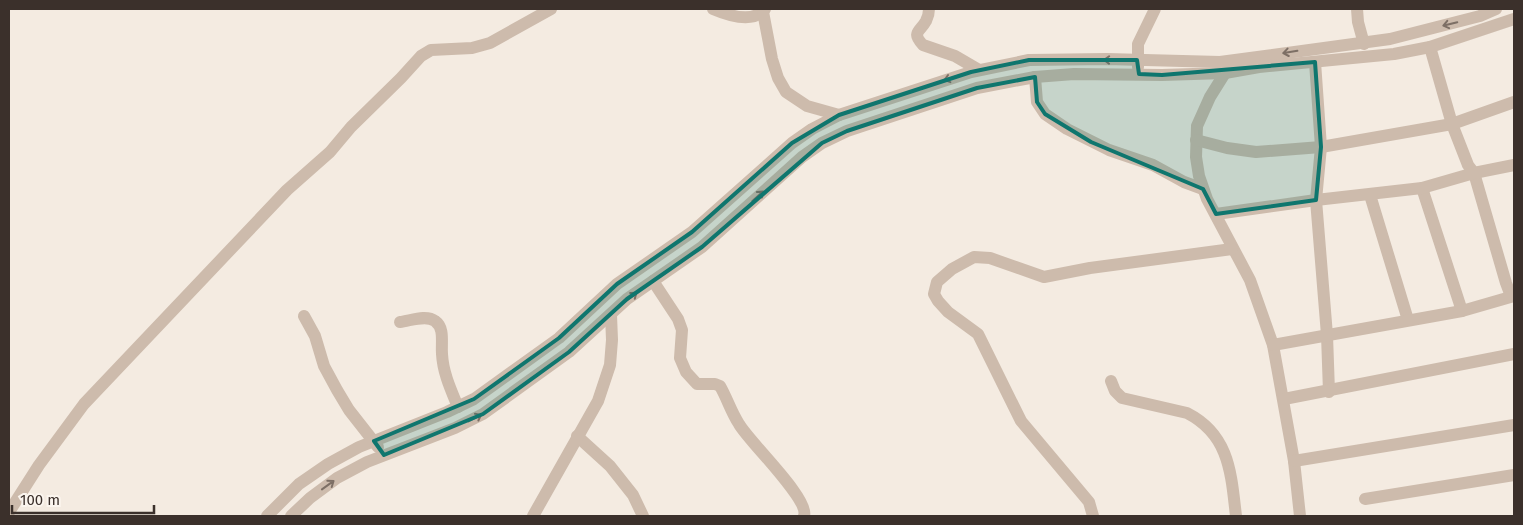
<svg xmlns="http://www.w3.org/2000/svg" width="1523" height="525" font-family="'Fira Sans',sans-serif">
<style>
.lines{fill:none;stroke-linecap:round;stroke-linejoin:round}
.minor{stroke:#cdbbac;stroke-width:12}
.oneway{stroke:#7d6f65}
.marked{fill:#0f766e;fill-opacity:0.2;stroke:#0f766e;stroke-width:4;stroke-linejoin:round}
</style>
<rect width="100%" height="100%" fill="#f4ebe1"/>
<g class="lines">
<g class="minor">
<path d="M 713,9 C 727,15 753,24 765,9"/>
<path d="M 929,9 C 929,13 928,17 926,21 C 920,32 911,32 923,45 L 955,56 L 979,70"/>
<path d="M 1357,9 L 1358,22 L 1364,44"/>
<path d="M 763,12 L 772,59 L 778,78 L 786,92 L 807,106 L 839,115"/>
<path d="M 1430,47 L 1452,124 L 1468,165 L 1474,173 L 1506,283 L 1509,291 L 1514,294"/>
<path d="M 1315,62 L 1321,147 L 1316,200 L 1327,335 L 1329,392"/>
<path d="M 1138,67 L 1138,44 L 1155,9"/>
<path d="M 1225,73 L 1210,97 L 1197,126 L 1196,157 L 1199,176 L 1207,199 L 1250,280 L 1273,345 L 1294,461 L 1300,516"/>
<path d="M 1035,77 L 1037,102 L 1045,114 L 1067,129 L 1109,150 L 1153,165 L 1184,182 L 1203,189"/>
<path d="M 1196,140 L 1227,148 L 1256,152 L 1321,147 L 1452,124 L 1514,102"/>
<path d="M 1422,188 L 1462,311"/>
<path d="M 1370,195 L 1408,320"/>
<path d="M 1216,214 L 1316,200 L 1422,188 L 1474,173 L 1514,165"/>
<path d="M 653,281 L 678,319 L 682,330 L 680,358 L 686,372 L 697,384 L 715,384 L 720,386 C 727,398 731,412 739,424 C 749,442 810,499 804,516"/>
<path d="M 304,316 L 315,336 L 324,366 L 337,390 L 349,410 L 378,447"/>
<path d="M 400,322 C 410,321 426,314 435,321 C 445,328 441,343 442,354 C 443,373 451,390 458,407"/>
<path d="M 1273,345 L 1462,311 L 1514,296"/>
<path d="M 1111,381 L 1115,391 L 1122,398 L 1187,413 C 1230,435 1231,474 1236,516"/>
<path d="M 1284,399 L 1514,354"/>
<path d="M 577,436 L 610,466 L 633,495 L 643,516"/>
<path d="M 1294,461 L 1514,425"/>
<path d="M 1365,499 L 1514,475"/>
<path d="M 9,512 L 39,465 L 84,404 L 287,190 L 330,152 L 351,127 L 401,78 L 421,56 L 431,50 L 472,48 L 490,43 L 551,9"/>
<path d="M 267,516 L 299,484 L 328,464 L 359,447 L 447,412 L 474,399 L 559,338 L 617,284 L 692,232 L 792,143 L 812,129 L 839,115 L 971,72 L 1029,60 L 1107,59 L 1220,62 L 1390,39 L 1480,16 L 1496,9"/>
<path d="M 291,516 L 310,498 L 337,478 L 367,462 L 455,428 L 483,414 L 569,352 L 627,299 L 702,247 L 802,157 L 822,143 L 847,131 L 977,88 L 1035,77 L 1074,74 L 1162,75 L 1225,73 L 1259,67 L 1394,54 L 1430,47 L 1514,19"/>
<path d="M 533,516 L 598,401 L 610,365 L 612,340 L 611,315"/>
<path d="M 1093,516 L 1089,502 L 1021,421 L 978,334 L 948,312 L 938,301 L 934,294 L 937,282 L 952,269 L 974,257 L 990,258 L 1044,277 L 1090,268 L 1232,249"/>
</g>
</g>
<defs><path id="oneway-shaft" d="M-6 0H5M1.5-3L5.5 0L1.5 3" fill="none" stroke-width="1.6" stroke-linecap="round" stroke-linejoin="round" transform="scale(1.25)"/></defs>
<g class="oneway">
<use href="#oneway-shaft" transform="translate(1450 24) rotate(166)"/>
<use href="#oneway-shaft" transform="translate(1290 52) rotate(171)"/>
<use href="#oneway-shaft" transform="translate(1111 60) rotate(-179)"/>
<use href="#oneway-shaft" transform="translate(951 78) rotate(162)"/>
<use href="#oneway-shaft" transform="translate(758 196) rotate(-42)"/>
<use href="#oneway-shaft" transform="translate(631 297) rotate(-38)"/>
<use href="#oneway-shaft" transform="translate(475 418) rotate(-27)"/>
<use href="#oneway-shaft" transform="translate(328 485) rotate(-36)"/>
</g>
<path class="marked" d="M 1029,60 L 1137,60 L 1139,74 L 1162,75 L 1315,62 L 1321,147 L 1316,200 L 1216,214 L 1203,189 L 1091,142 L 1045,114 L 1037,102 L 1035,77 L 977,88 L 847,131 L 822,143 L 702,247 L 627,299 L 569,352 L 483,414 L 384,455 L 374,441 L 474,399 L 559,338 L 617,284 L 692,232 L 792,143 L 839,115 L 971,72 Z"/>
<rect width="1523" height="525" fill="none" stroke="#3b302b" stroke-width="20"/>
<path d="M12 505v8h142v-8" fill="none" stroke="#3b302b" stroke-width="2.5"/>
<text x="20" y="505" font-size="15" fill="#3b302b" stroke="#fbf5ee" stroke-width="4" paint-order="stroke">100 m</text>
</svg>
